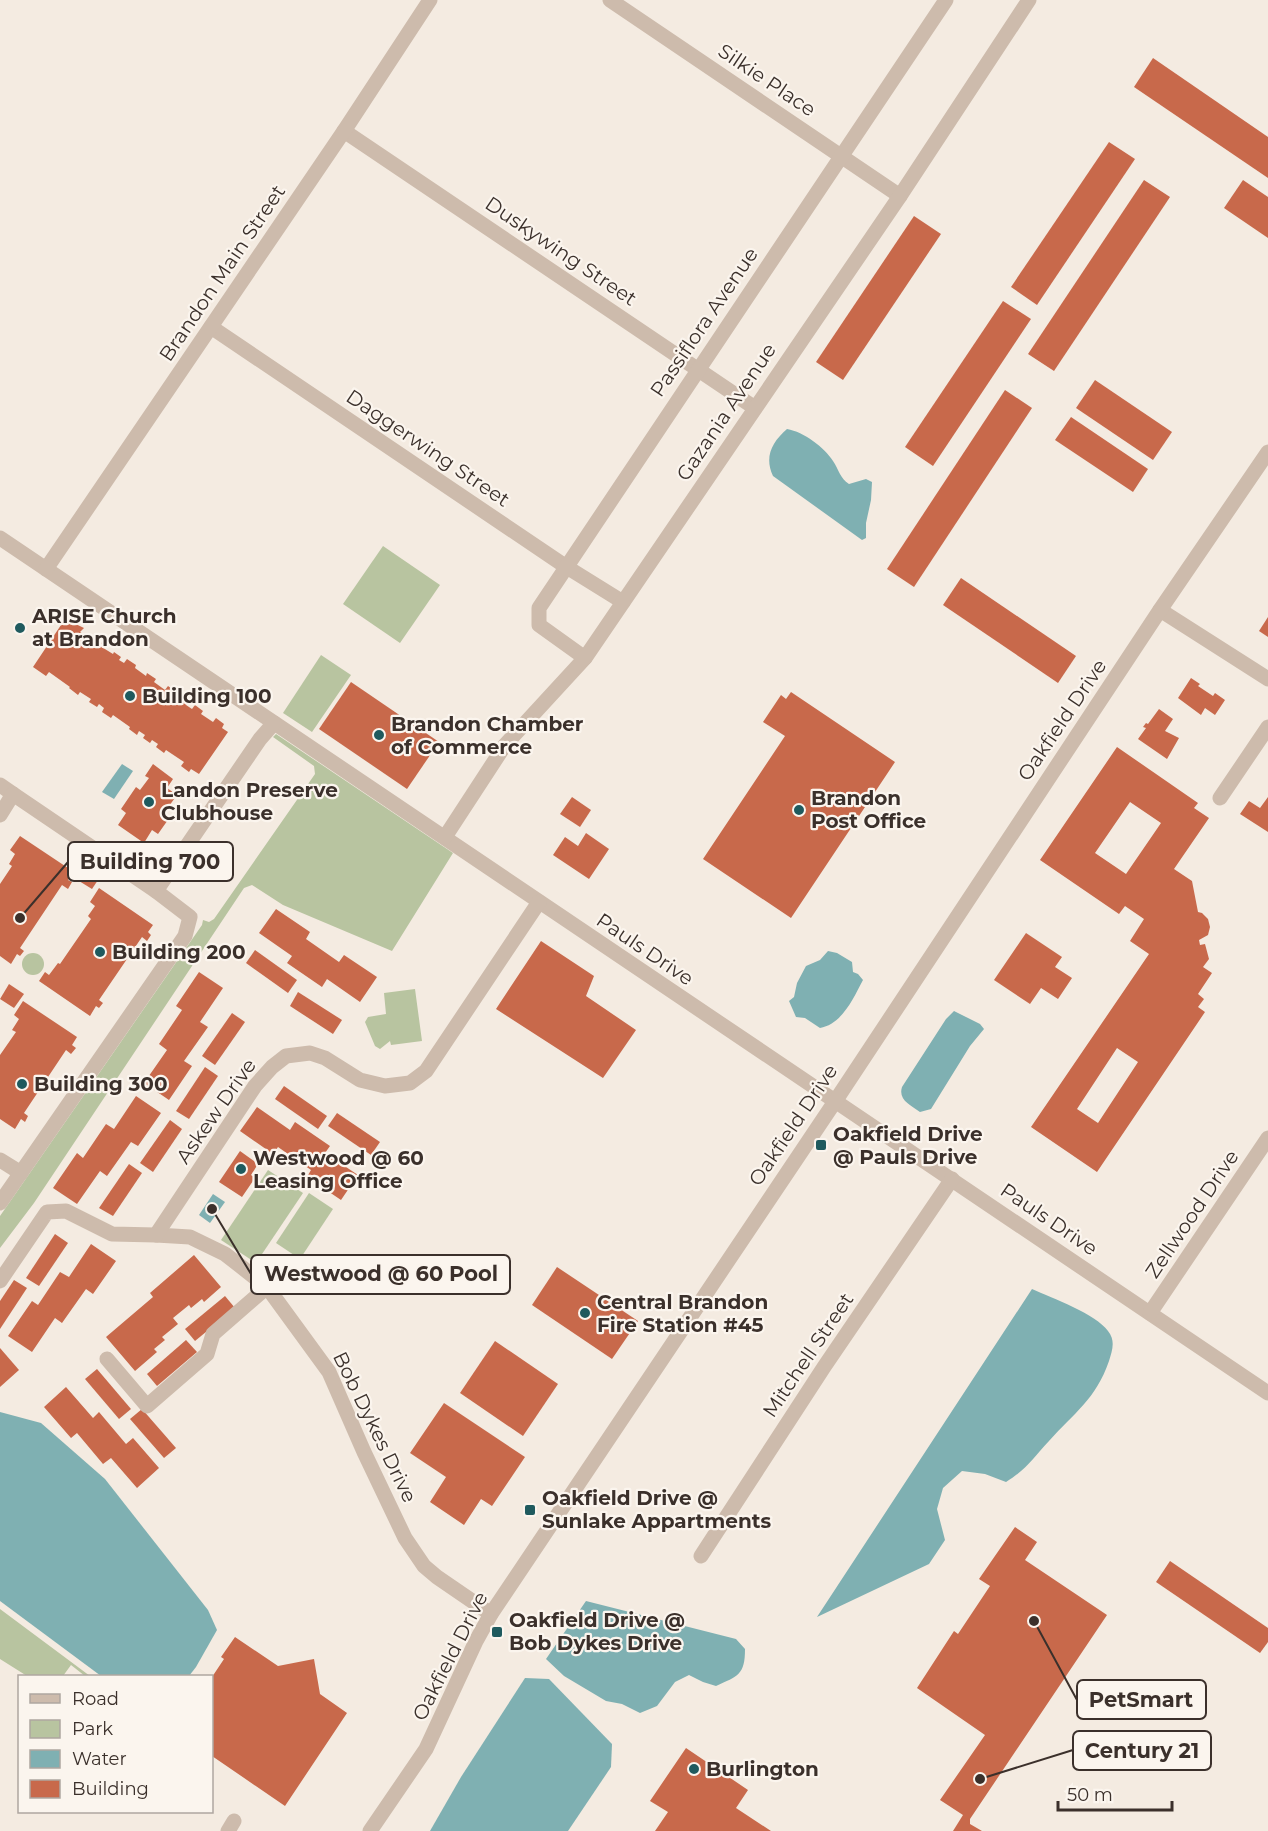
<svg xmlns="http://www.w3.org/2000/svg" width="1268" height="1831" font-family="Montserrat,sans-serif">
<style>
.green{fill:#b8c4a0}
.water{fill:#7fb0b2}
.building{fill:#c8694b;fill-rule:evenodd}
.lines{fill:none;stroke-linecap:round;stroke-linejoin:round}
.minor{stroke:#cdbbac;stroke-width:15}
.poi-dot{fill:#1f5a5e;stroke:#fbf5ee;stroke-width:2}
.labels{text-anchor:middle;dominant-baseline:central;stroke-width:4.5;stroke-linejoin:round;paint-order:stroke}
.street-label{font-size:20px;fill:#3b302b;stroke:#fbf5ee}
.poi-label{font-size:20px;font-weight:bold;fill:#3b302b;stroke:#fbf5ee;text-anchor:start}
.leader{fill:none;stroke:#3b302b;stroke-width:2}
.callout-dot{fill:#3b302b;stroke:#fbf5ee;stroke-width:2}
.callout{fill:#fbf5ee;stroke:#3b302b;stroke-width:2}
.callout-label{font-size:21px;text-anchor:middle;font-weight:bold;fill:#3b302b}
</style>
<rect width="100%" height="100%" fill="#f4ebe1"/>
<g class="green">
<path d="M 383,546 L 440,585 L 400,643 L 343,604 Z"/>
<path d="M 321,655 L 351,675 L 312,732 L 283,713 Z"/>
<path d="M 276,734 L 453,853 L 392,951 L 283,905 L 252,885 L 244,888 L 34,1203 L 0,1248 L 0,1216 L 202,925 L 203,920 L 209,922 L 214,919 L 315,774 L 314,766 L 273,737 Z"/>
<circle cx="33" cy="964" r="11"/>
<path d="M 415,989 L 422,1041 L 391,1045 L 390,1041 L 380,1049 L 375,1046 L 365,1022 L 368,1017 L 386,1014 L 384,993 Z"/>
<path d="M 268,1170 L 303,1193 L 256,1263 L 221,1240 Z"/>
<path d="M 309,1193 L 333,1209 L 300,1259 L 276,1243 Z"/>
<path d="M 0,1609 L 90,1676 L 85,1676 L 71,1665 L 63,1676 L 27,1676 L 0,1659 Z"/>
</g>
<g class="water">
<path d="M 787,429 C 804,432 824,447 833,461 C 839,470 840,478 849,484 L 866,479 L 872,482 L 871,500 L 866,523 L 866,538 L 862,540 L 773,476 C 764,457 772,442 787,429 Z"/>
<path d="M 122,764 L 133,771 L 114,799 L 102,792 Z"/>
<path d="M 828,951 L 837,953 L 852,962 L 853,972 L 858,974 L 863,980 C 853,999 842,1024 820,1028 L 805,1018 L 796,1017 L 789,1001 L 794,997 L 797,983 L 806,966 L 820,960 Z"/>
<path d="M 954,1011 L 980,1024 L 984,1029 L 970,1046 L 931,1109 L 920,1112 C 910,1105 898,1100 902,1087 L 946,1019 Z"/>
<path d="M 213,1194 L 225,1202 L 210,1223 L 199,1215 Z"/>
<path d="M 1032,1289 C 1052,1298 1096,1314 1108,1331 C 1116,1341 1112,1351 1109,1361 C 1096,1399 1074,1413 1049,1441 C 1033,1458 1027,1469 1006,1482 L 985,1474 L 962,1471 L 943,1488 L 937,1509 L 945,1540 L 929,1564 L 817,1617 Z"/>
<path d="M 0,1412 L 41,1423 L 105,1479 L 208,1610 L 217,1630 L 196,1667 L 189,1676 L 101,1676 L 0,1601 Z"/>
<path d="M 586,1601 L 736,1639 L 745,1649 C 745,1675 738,1676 716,1686 L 703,1682 L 689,1675 L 675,1682 L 657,1706 L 640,1713 L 622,1704 L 606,1701 L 564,1676 L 546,1659 Z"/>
<path d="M 525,1678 L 549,1679 L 612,1744 L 611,1767 L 568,1831 L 430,1831 L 461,1777 Z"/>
</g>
<g class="building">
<path d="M 1153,58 L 1268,137 L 1268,178 L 1134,87 Z"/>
<path d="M 1109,142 L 1135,159 L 1037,305 L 1011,287 Z"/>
<path d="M 1144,180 L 1170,197 L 1054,371 L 1028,354 Z"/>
<path d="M 1243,180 L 1268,197 L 1268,238 L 1224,208 Z"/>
<path d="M 914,216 L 941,234 L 843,380 L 816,362 Z"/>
<path d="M 1003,301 L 1031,319 L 933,466 L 905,447 Z"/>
<path d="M 1095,380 L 1172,432 L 1153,460 L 1076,408 Z"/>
<path d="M 1005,390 L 1032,408 L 914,587 L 887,569 Z"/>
<path d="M 1071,417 L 1148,469 L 1133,492 L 1055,440 Z"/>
<path d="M 961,578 L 1076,656 L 1058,683 L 943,605 Z"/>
<path d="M 1268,617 L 1268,637 L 1259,631 Z"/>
<path d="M 65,619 L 84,628 L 80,632 L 92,640 L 95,639 L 102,643 L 100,646 L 113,654 L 114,652 L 121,657 L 119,660 L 124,663 L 127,659 L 136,665 L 135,668 L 146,676 L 147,673 L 156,679 L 154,682 L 165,690 L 168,686 L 176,692 L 173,697 L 179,701 L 181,697 L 188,702 L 186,705 L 192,709 L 195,705 L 203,711 L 201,714 L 213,722 L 216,718 L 224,724 L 222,728 L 228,732 L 199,774 L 191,769 L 189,772 L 181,766 L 184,762 L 166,750 L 164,753 L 156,747 L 158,744 L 152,740 L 150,743 L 143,738 L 145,735 L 139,731 L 137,735 L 129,729 L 130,727 L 113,715 L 111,718 L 102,712 L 104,708 L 99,704 L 97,707 L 89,702 L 91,699 L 80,692 L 78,695 L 69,688 L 70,687 L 49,672 L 46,676 L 33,667 Z"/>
<path d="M 1191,678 L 1200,684 L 1198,686 L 1213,696 L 1215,693 L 1225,700 L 1215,715 L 1205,708 L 1201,715 L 1178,698 Z"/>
<path d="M 351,682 L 439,742 L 407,789 L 319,729 Z"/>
<path d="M 791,692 L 895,762 L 791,918 L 703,859 L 785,736 L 763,722 L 781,695 L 786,699 Z"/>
<path d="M 1159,709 L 1173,719 L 1165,731 L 1179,738 L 1167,759 L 1138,739 L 1146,728 L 1143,727 L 1146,723 L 1148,724 Z"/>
<path d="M 1117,747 L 1198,803 L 1194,808 L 1209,818 L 1174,869 L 1192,881 L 1198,912 L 1202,913 L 1208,919 L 1210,927 L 1208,935 L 1199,940 L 1200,945 L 1205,944 L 1209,959 L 1203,967 L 1212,973 L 1198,994 L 1204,999 L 1198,1007 L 1205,1012 L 1097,1172 L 1031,1127 L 1149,954 L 1130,941 L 1144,919 L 1125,906 L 1119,914 L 1040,860 ZM 1130,802 L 1161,823 L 1126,874 L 1095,853 ZM 1117,1048 L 1138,1062 L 1098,1123 L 1077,1109 Z"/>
<path d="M 153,764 L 173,779 L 167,788 L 177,795 L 164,813 L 170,817 L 158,834 L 152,830 L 144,843 L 118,825 L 126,813 L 121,809 L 136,787 L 140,790 L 149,778 L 145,776 Z"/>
<path d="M 572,797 L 591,810 L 580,827 L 560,814 Z"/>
<path d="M 1268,797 L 1268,832 L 1240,814 L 1249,801 L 1260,808 Z"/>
<path d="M 586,833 L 609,849 L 589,879 L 553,855 L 565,837 L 578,846 Z"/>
<path d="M 20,836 L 74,872 L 68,880 L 72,882 L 68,889 L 62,885 L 20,948 L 24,951 L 20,956 L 17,954 L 11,964 L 0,956 L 0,884 L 12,866 L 9,864 L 15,854 L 10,850 Z"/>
<path d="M 87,869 L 100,877 L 92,889 L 79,881 Z"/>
<path d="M 99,888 L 153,925 L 148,932 L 151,935 L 147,941 L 142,937 L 99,1000 L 103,1003 L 99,1008 L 96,1006 L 90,1016 L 39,981 L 45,972 L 49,975 L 58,963 L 60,964 L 91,919 L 88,916 L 95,906 L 90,902 Z"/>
<path d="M 276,909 L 310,932 L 306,939 L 339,962 L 344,955 L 377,977 L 360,1002 L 327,979 L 322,987 L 287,963 L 292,956 L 259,933 Z"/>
<path d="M 1026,933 L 1062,957 L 1055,967 L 1072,978 L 1058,999 L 1041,988 L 1030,1004 L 994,980 Z"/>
<path d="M 541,941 L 594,976 L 586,996 L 636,1030 L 603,1078 L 496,1009 Z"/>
<path d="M 255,950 L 297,980 L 288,993 L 246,963 Z"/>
<path d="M 199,972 L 223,988 L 200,1022 L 208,1027 L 184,1061 L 192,1066 L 169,1100 L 144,1083 L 167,1050 L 159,1044 L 182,1010 L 176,1006 Z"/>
<path d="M 9,984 L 24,994 L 14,1008 L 0,999 Z"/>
<path d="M 298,992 L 342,1020 L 333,1034 L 290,1006 Z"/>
<path d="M 23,1001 L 77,1037 L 72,1045 L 76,1048 L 71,1054 L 66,1050 L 24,1113 L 28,1116 L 25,1122 L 21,1119 L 15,1129 L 0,1119 L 0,1055 L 16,1032 L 12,1030 L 19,1019 L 14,1015 Z"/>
<path d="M 232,1013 L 245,1022 L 215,1065 L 202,1056 Z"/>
<path d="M 205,1067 L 218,1076 L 189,1119 L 176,1111 Z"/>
<path d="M 284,1086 L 327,1116 L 318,1129 L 275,1099 Z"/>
<path d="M 136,1096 L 161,1113 L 138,1146 L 131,1142 L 107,1176 L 100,1171 L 77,1204 L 53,1188 L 77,1153 L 83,1158 L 106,1124 L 114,1129 Z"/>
<path d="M 257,1107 L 290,1130 L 295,1122 L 330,1146 L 325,1153 L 358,1175 L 341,1200 L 307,1177 L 311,1170 L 278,1147 L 273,1154 L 240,1131 Z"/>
<path d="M 337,1113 L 380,1142 L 371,1155 L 328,1126 Z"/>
<path d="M 170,1120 L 182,1129 L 153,1172 L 140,1163 Z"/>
<path d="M 240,1151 L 258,1164 L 251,1175 L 255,1178 L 242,1197 L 219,1182 Z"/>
<path d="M 129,1164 L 142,1173 L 113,1216 L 99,1208 Z"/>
<path d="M 55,1234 L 68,1243 L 39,1286 L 26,1278 Z"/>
<path d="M 91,1244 L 116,1261 L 93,1294 L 86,1289 L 62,1323 L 55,1318 L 32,1352 L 8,1336 L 32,1301 L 38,1305 L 60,1272 L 69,1277 Z"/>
<path d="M 194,1255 L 221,1287 L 204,1302 L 202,1299 L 191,1308 L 189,1305 L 173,1318 L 178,1324 L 162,1337 L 165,1340 L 154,1349 L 157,1352 L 135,1371 L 106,1337 L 153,1297 L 150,1293 Z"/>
<path d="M 557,1267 L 638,1321 L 612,1359 L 532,1305 Z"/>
<path d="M 14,1280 L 27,1288 L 0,1329 L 0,1301 Z"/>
<path d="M 225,1296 L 235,1308 L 195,1341 L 185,1329 Z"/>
<path d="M 186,1340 L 197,1352 L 157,1386 L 147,1374 Z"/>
<path d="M 495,1341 L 558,1384 L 523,1436 L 460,1393 Z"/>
<path d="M 0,1348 L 19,1370 L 0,1387 Z"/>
<path d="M 97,1369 L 131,1409 L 119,1419 L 85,1379 Z"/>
<path d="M 66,1387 L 93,1418 L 99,1412 L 126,1444 L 133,1438 L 159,1468 L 137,1488 L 111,1458 L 103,1464 L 77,1433 L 71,1438 L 44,1407 Z"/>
<path d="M 444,1403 L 525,1457 L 492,1506 L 481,1499 L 464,1525 L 430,1502 L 446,1477 L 410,1453 Z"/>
<path d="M 142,1409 L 176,1448 L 164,1458 L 130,1419 Z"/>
<path d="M 1015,1527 L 1037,1542 L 1025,1560 L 1107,1615 L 970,1819 L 970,1824 L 982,1831 L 953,1831 L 963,1815 L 940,1800 L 985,1735 L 917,1688 L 954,1631 L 958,1634 L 990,1586 L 979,1579 Z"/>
<path d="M 1170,1561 L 1268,1628 L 1268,1642 L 1260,1653 L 1156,1582 Z"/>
<path d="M 235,1637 L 278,1666 L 314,1659 L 320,1694 L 347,1713 L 285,1806 L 212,1756 L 212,1677 L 224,1659 L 221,1657 Z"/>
<path d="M 686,1748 L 748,1790 L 736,1808 L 771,1831 L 655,1831 L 668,1812 L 650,1801 Z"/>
</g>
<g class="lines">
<g class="minor">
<path d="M 610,0 L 900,196"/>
<path d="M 344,131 L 755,408"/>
<path d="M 211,327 L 565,566 L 623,602"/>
<path d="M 0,538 L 1268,1393"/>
<path d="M 46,569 L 344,131 L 430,0"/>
<path d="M 1160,610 L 1268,679"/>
<path d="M 585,658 L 539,625 L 539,608 L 946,0"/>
<path d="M 0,785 L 13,794"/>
<path d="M 1220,798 L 1268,727"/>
<path d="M 0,815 L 13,794 L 156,891"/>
<path d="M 445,837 L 505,745 L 585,658 L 900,196 L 1029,0"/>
<path d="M 0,1160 L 21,1173"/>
<path d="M 0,1203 L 185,936 L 190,917 L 156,891 L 260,739 L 274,723"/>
<path d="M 156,1235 L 190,1237 L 225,1254 L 267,1287 L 329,1372 L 364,1452 L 405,1538 L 424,1566 L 437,1577 L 491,1614"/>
<path d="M 0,1281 L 47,1212 L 66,1211 L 112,1234 L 156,1235 L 255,1086 L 272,1067 L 286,1056 L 310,1053 L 325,1058 L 360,1080 L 385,1086 L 410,1083 L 426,1071 L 539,902"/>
<path d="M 1150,1313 L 1268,1138"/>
<path d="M 107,1359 L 147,1406 L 207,1354 L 213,1334 L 267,1287"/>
<path d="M 701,1556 L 824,1367 L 952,1179"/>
<path d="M 228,1831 L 234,1821"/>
<path d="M 370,1831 L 426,1749 L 476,1641 L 491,1614 L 836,1100 L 1160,610 L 1268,452"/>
</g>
</g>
<g class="poi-dot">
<circle cx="20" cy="628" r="6"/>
<circle cx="130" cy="696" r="6"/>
<circle cx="379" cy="735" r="6"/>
<circle cx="149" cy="802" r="6"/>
<circle cx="799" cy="810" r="6"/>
<circle cx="100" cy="952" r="6"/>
<circle cx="22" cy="1084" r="6"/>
<rect x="815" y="1139" width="12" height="12" rx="3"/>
<circle cx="241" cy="1169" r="6"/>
<circle cx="585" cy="1313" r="6"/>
<rect x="524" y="1504" width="12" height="12" rx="3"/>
<rect x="491" y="1626" width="12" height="12" rx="3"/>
<circle cx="694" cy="1769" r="6"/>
</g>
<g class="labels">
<g class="street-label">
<text transform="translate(767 80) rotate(34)">Silkie Place</text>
<text transform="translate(561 251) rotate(34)">Duskywing Street</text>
<text transform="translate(222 273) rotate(-56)">Brandon Main Street</text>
<text transform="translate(704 322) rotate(-56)">Passiflora Avenue</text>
<text transform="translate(726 412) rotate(-56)">Gazania Avenue</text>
<text transform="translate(428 448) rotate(34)">Daggerwing Street</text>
<text transform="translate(1062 720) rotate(-56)">Oakfield Drive</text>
<text transform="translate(645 949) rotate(34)">Pauls Drive</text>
<text transform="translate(216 1111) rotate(-55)">Askew Drive</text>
<text transform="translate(793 1125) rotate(-56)">Oakfield Drive</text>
<text transform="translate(1192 1214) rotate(-56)">Zellwood Drive</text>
<text transform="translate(1049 1219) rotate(34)">Pauls Drive</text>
<text transform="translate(808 1355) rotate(-56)">Mitchell Street</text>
<text transform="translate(375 1427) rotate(64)">Bob Dykes Drive</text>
<text transform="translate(450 1656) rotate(-63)">Oakfield Drive</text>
</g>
<g class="poi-label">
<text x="32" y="616">ARISE Church<tspan x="32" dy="23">at Brandon</tspan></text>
<text x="142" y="696">Building 100</text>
<text x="391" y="724">Brandon Chamber<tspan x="391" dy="23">of Commerce</tspan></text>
<text x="161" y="790">Landon Preserve<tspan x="161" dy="23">Clubhouse</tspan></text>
<text x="811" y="798">Brandon<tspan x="811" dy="23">Post Office</tspan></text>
<text x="112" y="952">Building 200</text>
<text x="34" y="1084">Building 300</text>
<text x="833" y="1134">Oakfield Drive<tspan x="833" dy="23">@ Pauls Drive</tspan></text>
<text x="253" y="1158">Westwood @ 60<tspan x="253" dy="23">Leasing Office</tspan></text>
<text x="597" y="1302">Central Brandon<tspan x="597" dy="23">Fire Station #45</tspan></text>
<text x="542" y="1498">Oakfield Drive @<tspan x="542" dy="23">Sunlake Appartments</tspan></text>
<text x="509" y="1620">Oakfield Drive @<tspan x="509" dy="23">Bob Dykes Drive</tspan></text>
<text x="706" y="1769">Burlington</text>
</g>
</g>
<path class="leader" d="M20 918L68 862M212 1209L251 1274M1034 1621L1077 1700M980 1779L1073 1750"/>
<g class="callout-dot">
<circle cx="20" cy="918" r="6"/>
<circle cx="212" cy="1209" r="6"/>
<circle cx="1034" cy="1621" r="6"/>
<circle cx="980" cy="1779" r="6"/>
</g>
<g class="callout">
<rect x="68" y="842" width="165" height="39" rx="6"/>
<rect x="251" y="1255" width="259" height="39" rx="6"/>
<rect x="1077" y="1680" width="129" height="39" rx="6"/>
<rect x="1073" y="1731" width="138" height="39" rx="6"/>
</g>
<g class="callout-label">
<text x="150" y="869">Building 700</text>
<text x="381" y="1281">Westwood @ 60 Pool</text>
<text x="1141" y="1707">PetSmart</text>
<text x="1142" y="1758">Century 21</text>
</g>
<rect x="18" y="1675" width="195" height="138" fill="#fbf5ee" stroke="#aea6a0" stroke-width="1.5"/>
<rect x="30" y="1694" width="30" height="9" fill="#cdbbac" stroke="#aea6a0" stroke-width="1.5"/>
<text x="72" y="1705" font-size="18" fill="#3b302b">Road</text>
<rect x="30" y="1720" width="30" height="18" fill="#b8c4a0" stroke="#aea6a0" stroke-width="1.5"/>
<text x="72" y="1735" font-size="18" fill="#3b302b">Park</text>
<rect x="30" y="1750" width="30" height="18" fill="#7fb0b2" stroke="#aea6a0" stroke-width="1.5"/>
<text x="72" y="1765" font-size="18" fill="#3b302b">Water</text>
<rect x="30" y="1780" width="30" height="18" fill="#c8694b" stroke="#aea6a0" stroke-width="1.5"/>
<text x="72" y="1795" font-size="18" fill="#3b302b">Building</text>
<path d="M1058 1801v9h114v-9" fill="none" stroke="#3b302b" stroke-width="3"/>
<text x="1067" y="1801" font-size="18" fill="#3b302b" stroke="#fbf5ee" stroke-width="4.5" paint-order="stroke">50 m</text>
</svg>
